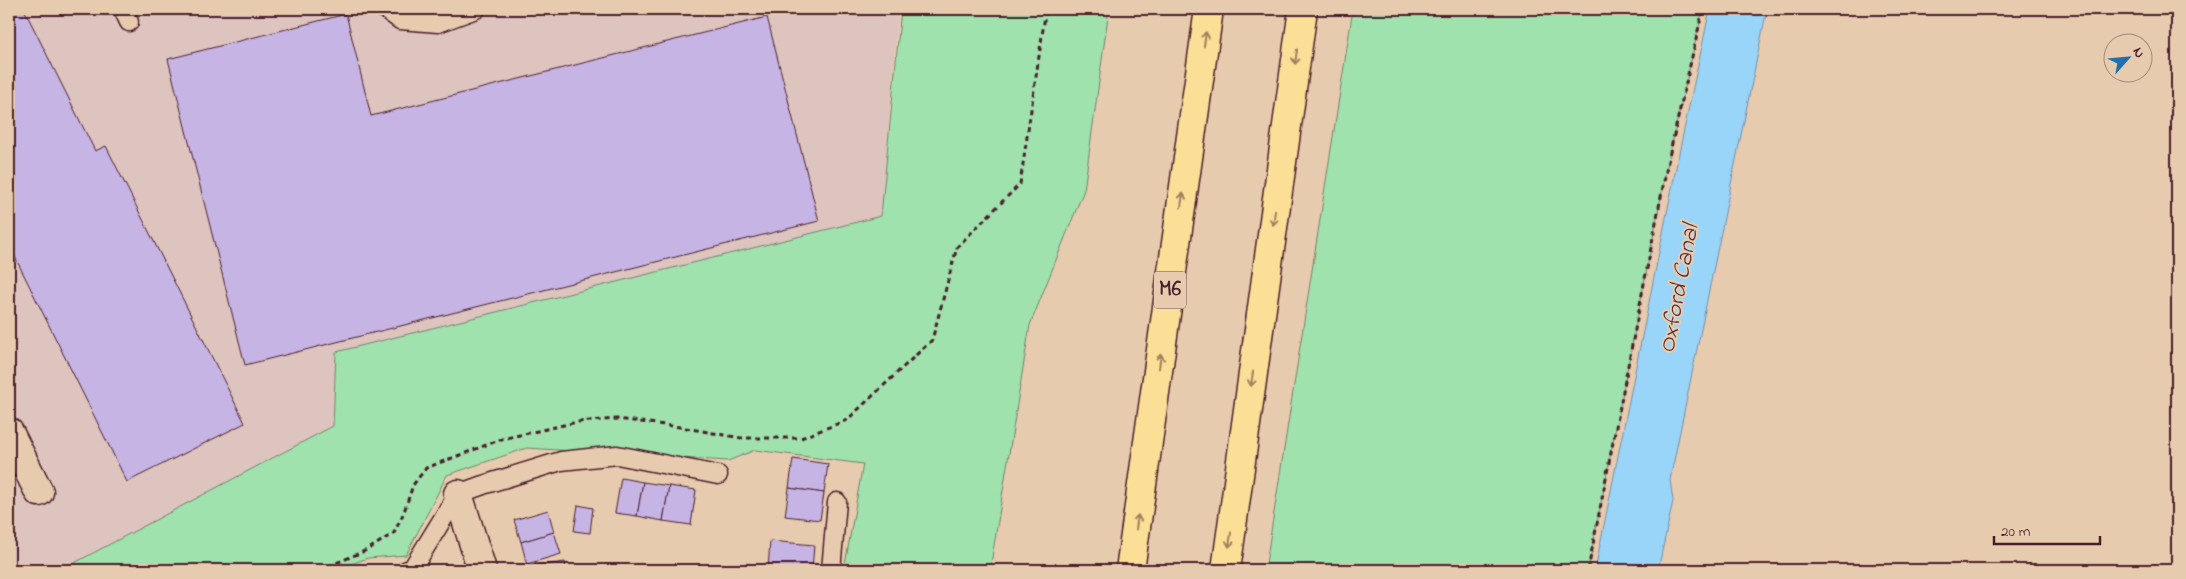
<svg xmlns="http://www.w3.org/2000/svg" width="2186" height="579" font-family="'Indie Flower',sans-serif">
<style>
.built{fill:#ddc4be}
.green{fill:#9fe2ad;stroke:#74806c}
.water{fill:#98d5f9;stroke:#798ca7}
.building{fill:#c6b4e5;stroke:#4a1f2b}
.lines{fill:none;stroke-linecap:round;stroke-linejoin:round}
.service-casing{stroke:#4a1f2b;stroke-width:21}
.minor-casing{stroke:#4a1f2b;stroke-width:31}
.motorway-casing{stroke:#4a1f2b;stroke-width:31}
.path{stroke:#4a1f2b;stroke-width:3;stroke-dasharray:5 4;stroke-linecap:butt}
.service{stroke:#e7cbae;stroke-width:18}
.minor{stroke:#e7cbae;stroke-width:28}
.motorway{stroke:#fbdf96;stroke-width:28}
.oneway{stroke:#a27f60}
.labels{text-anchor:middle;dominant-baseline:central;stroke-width:4;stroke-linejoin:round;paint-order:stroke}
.shield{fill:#e7cbae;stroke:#795352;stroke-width:1}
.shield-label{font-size:21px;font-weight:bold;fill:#4a1f2b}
.water-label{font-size:24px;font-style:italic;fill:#523140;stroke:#e7cbae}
</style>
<rect width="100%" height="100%" fill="#e7cbae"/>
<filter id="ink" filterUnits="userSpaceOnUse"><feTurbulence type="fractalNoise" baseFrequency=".02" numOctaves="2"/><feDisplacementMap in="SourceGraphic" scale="10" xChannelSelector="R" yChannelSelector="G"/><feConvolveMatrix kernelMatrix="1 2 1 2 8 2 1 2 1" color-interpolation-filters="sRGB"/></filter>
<g filter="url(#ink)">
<path class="built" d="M 9,9 L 898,9 L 881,216 L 336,352 L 333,426 L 61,570 L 9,570 Z"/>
<g class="green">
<path d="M 901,9 L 1109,9 L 1084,190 L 1030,325 L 990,570 L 844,570 L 863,464 L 755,450 L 728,461 L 527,448 L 447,475 L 406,555 L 368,558 L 333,570 L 61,570 L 333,426 L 336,352 L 881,216 Z"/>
<path d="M 1353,9 L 1703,9 L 1668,161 L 1588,570 L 1265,570 Z"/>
</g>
<path class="water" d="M 1710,9 L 1767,9 L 1670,480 L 1673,501 L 1658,570 L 1595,570 L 1678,158 Z"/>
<g class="building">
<path d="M 9,9 L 24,9 L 95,151 L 106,146 L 245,423 L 127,482 L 9,245 Z"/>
<path d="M 346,14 L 371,116 L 767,17 L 819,221 L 245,365 L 168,59 Z"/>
<path d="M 793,459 L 828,464 L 824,493 L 789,488 Z"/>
<path d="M 621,478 L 643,482 L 637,516 L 615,513 Z"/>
<path d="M 643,482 L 669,486 L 663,521 L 637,516 Z"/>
<path d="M 669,486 L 696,490 L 691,525 L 663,521 Z"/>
<path d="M 789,488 L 824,493 L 820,520 L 785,516 Z"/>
<path d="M 578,505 L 593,508 L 590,533 L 574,531 Z"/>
<path d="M 548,510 L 554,532 L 521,542 L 514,520 Z"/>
<path d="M 554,532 L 561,554 L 527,564 L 521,542 Z"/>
<path d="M 770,541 L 814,545 L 812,570 L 768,570 Z"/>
<path d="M 565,562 L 566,570 L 522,570 L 522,568 Z"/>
<path d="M 732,563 L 757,565 L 757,570 L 731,570 Z"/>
</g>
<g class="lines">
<defs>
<g id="service">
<path d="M 123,9 L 129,22"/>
<path d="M 385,9 L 400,20 L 438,23 L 476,9"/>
<path d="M 407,570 L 412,569 L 458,494 L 483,485 L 561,461 L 617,455 L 718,475"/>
<path d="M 831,570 L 837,502"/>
</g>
<g id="minor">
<path d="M 9,432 L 39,492"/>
<path d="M 458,494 L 482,570"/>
</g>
<g id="motorway">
<path d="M 1130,570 L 1209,9"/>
<path d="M 1226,570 L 1303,9"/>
</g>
</defs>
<use href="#service" class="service-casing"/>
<use href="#minor" class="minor-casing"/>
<use href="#motorway" class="motorway-casing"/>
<g class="path">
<path d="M 320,570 L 367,550 L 394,533 L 404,512 L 413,485 L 426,468 L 502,439 L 577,422 L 617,419 L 680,427 L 741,438 L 801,438 L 847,420 L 932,340 L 957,247 L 1020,184 L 1046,9"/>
<path d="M 1588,570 L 1668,161 L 1703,9"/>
</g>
<use href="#service" class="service"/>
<use href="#minor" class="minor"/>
<use href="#motorway" class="motorway"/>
</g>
<defs><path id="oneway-shaft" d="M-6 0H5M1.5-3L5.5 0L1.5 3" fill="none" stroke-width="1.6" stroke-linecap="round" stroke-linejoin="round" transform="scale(1.25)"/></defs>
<g class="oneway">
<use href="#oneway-shaft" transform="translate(1205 39) rotate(-82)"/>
<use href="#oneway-shaft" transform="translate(1296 57) rotate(98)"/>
<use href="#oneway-shaft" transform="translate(1182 200) rotate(-82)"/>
<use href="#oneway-shaft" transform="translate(1274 218) rotate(98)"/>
<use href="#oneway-shaft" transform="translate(1160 361) rotate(-82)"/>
<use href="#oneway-shaft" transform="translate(1252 379) rotate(98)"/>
<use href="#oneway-shaft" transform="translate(1137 522) rotate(-82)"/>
<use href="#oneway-shaft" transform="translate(1230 540) rotate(98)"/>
</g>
</g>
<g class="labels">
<rect class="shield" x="1154" y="271.5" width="32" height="37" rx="4"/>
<g class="shield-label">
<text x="1170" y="290">M6</text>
</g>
<g class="water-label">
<text transform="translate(1680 289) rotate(-79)">Oxford Canal</text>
</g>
</g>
<rect width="2186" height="579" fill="none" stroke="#e7cbae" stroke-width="30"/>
<rect x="15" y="15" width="2156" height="549" fill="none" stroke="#4a1f2b" stroke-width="2" filter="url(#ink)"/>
<g transform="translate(2128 58) rotate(63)"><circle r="24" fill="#e7cbae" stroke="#a8867a"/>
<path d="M0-4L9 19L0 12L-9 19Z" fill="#1f6fb2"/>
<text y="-8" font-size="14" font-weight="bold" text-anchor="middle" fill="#4a1f2b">N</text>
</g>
<path d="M1994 536v8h106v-8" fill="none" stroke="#4a1f2b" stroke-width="2.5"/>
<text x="2001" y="536" font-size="15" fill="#4a1f2b" stroke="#e7cbae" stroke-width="4" paint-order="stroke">20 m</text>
</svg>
